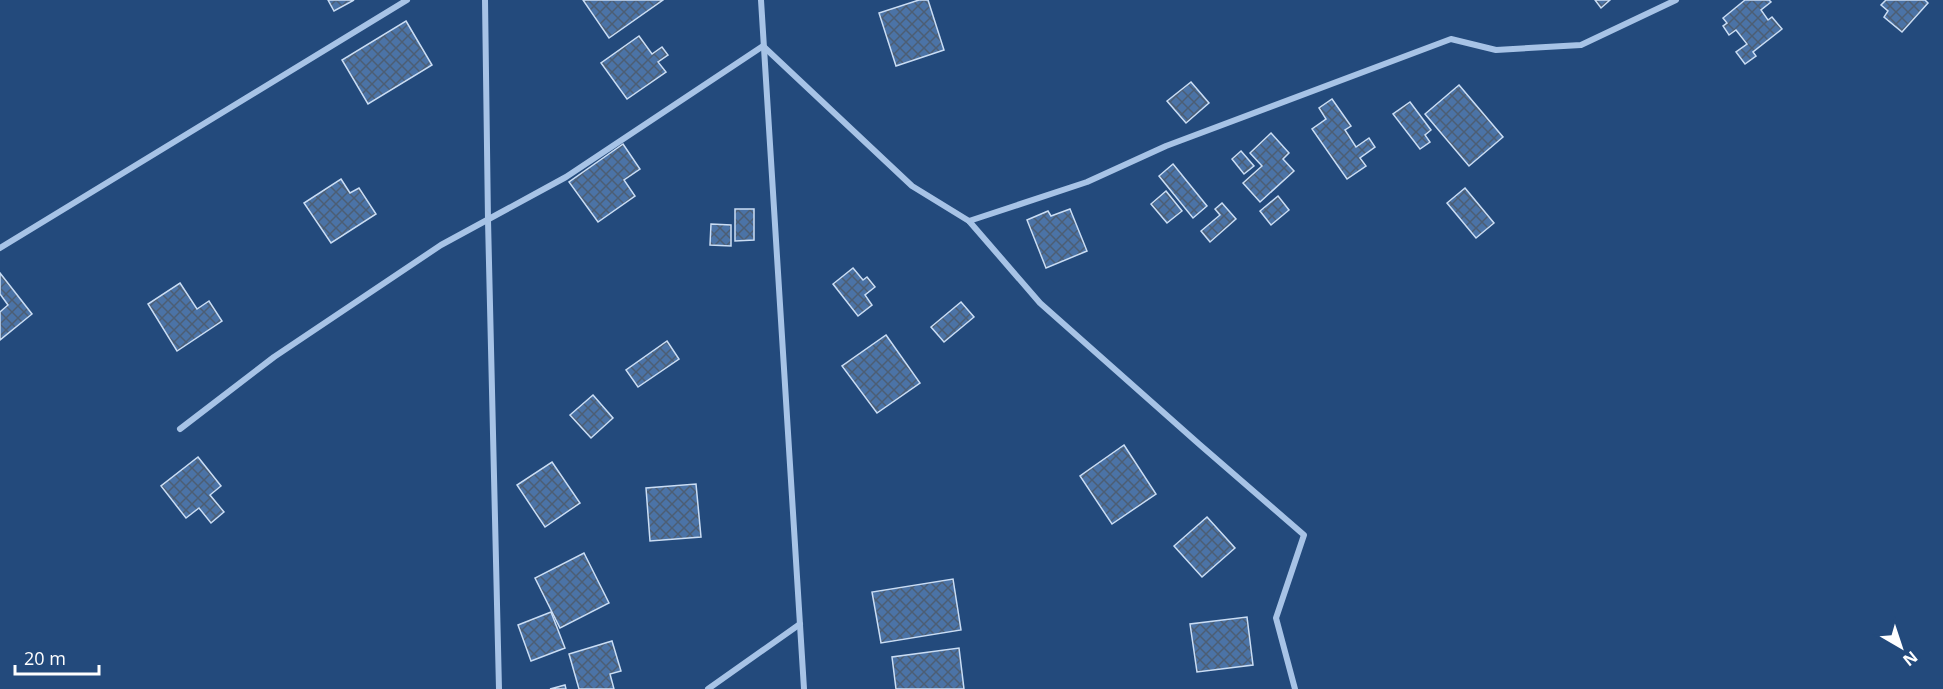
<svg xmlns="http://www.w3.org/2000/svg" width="1943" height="689" font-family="'Open Sans',sans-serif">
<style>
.building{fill:url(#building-cross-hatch);stroke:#caddf4;stroke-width:1.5}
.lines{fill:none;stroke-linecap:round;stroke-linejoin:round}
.minor{stroke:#a7c3e6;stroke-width:6}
</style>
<defs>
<pattern id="building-cross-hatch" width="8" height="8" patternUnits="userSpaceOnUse" patternTransform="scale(1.5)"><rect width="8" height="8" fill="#4b73a6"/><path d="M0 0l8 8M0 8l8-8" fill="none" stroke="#4c5e74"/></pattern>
</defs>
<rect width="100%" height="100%" fill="#234a7c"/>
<g class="building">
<path d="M 328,0 L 354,0 L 334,11 Z"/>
<path d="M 583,0 L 663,0 L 609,38 Z"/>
<path d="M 919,0 L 928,0 L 944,50 L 896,66 L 879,13 Z"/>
<path d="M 1595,0 L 1610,0 L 1601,8 Z"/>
<path d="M 1745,0 L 1769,0 L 1771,2 L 1761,10 L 1768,20 L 1772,17 L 1782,29 L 1753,52 L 1756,56 L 1745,64 L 1736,52 L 1747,44 L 1736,30 L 1729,35 L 1723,26 L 1727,23 L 1723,18 Z"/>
<path d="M 1886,0 L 1925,0 L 1928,3 L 1902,32 L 1884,17 L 1888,11 L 1881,5 Z"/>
<path d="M 406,21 L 432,65 L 368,104 L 342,60 Z"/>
<path d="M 639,36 L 652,54 L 662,47 L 668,55 L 658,62 L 666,72 L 627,99 L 601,63 Z"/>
<path d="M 1191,82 L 1209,103 L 1186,123 L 1167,101 Z"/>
<path d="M 1459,85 L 1503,137 L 1469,166 L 1425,114 Z"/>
<path d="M 1332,99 L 1351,126 L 1345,130 L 1356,147 L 1369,138 L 1375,147 L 1360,158 L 1366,166 L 1347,179 L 1312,129 L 1326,119 L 1319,108 Z"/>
<path d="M 1410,102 L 1431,130 L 1425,135 L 1430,142 L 1420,149 L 1393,114 Z"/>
<path d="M 1271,133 L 1289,153 L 1283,159 L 1294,171 L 1260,202 L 1243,183 L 1262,166 L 1250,153 Z"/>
<path d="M 623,144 L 640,169 L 624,180 L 635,196 L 598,222 L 569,182 Z"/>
<path d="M 1241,151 L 1254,166 L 1244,174 L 1232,159 Z"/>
<path d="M 1173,164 L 1207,206 L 1193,218 L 1159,176 Z"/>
<path d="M 341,179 L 350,193 L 359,188 L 376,214 L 331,243 L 304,203 Z"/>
<path d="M 1465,188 L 1494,223 L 1476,238 L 1447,203 Z"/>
<path d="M 1166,191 L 1182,211 L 1167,223 L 1151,204 Z"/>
<path d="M 1278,196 L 1289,210 L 1271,225 L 1260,211 Z"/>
<path d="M 1222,203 L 1236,219 L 1210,242 L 1201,231 L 1220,215 L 1215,209 Z"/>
<path d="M 735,209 L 754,209 L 754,240 L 735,241 Z"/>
<path d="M 1070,209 L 1087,251 L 1046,268 L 1027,220 L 1048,211 L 1051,216 Z"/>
<path d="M 711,224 L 731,225 L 731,246 L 710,245 Z"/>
<path d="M 853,268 L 863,280 L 867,277 L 875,287 L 865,295 L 872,305 L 858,316 L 833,284 Z"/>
<path d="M 0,273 L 32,314 L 0,340 L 0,312 L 8,305 L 0,294 Z"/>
<path d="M 180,283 L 197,309 L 209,301 L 222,321 L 177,351 L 148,304 Z"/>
<path d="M 961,302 L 974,317 L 944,342 L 931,327 Z"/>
<path d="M 886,335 L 920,383 L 877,413 L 842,366 Z"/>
<path d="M 667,341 L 679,359 L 638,387 L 626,370 Z"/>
<path d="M 593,395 L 613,418 L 591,438 L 570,415 Z"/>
<path d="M 1124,445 L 1156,494 L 1112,524 L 1080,476 Z"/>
<path d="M 198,457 L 221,486 L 210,495 L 224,512 L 211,523 L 199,508 L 186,518 L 161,486 Z"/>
<path d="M 552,462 L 580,503 L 545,527 L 517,485 Z"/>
<path d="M 696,484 L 701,537 L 650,541 L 646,488 Z"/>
<path d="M 1207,517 L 1235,548 L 1202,577 L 1174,546 Z"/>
<path d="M 584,553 L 609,603 L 560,628 L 535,578 Z"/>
<path d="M 953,579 L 961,630 L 881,643 L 872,592 Z"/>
<path d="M 551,612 L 565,648 L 531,661 L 518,625 Z"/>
<path d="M 1247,617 L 1253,665 L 1197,672 L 1190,624 Z"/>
<path d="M 612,641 L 621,671 L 610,674 L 614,689 L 579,689 L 569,654 Z"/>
<path d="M 959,648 L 964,689 L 896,689 L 892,657 Z"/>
<path d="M 565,685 L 566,689 L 550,689 Z"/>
</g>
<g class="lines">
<g class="minor">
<path d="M 485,0 L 488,220 L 499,689"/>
<path d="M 761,0 L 804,689"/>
<path d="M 969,221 L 1087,182 L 1166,146 L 1451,39 L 1496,50 L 1581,45 L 1676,0"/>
<path d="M 0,248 L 407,0"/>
<path d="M 180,429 L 274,357 L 441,245 L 566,177 L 763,46 L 912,186 L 969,221 L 1040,303 L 1199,444 L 1304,535 L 1276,618 L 1295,689"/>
<path d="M 708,689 L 800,624"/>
</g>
</g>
<g transform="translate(1901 647) rotate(141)" stroke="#234a7c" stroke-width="4.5" paint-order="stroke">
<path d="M0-4.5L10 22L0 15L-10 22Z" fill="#ffffff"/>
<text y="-9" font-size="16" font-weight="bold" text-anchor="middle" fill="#ffffff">N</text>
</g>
<path d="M15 665v9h84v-9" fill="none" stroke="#ffffff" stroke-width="3"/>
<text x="24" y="665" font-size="18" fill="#ffffff" stroke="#234a7c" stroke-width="4.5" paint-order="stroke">20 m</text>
</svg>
